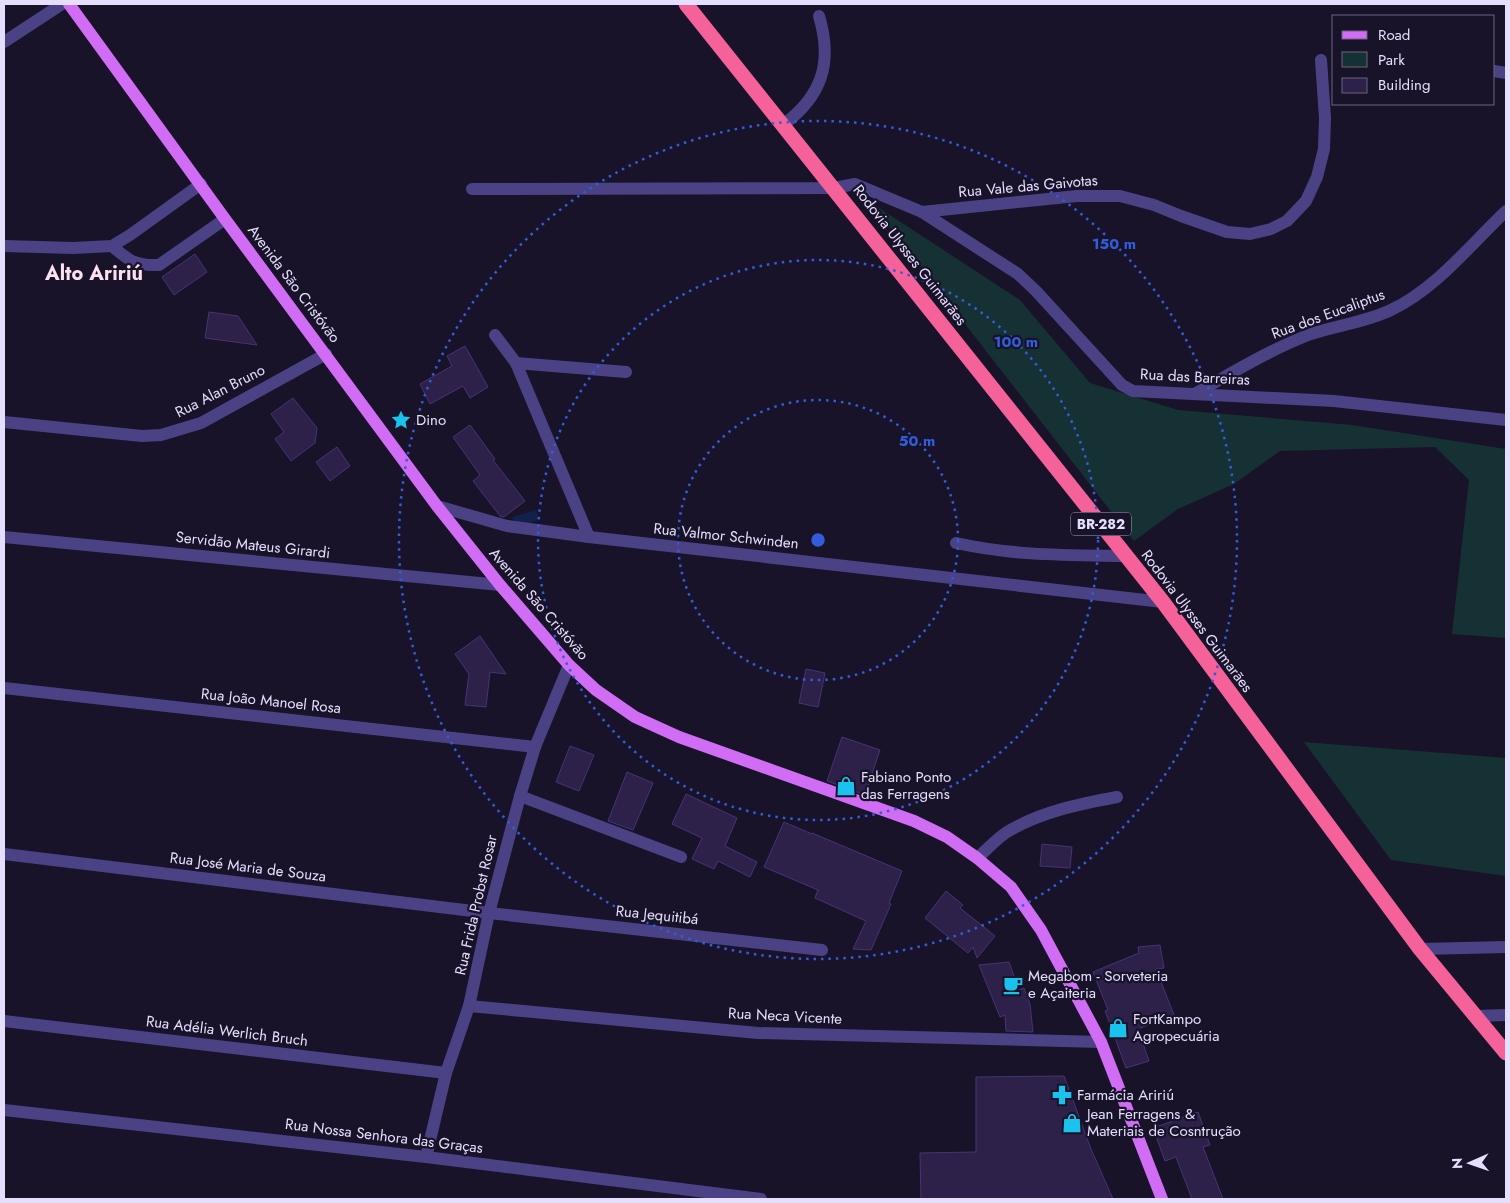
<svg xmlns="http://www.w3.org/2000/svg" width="1510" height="1203" font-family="Jost,sans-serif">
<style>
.green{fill:#163133}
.water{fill:#11214a}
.building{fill:#2d2049;stroke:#473474}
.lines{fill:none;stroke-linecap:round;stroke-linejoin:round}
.minor{stroke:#4b4285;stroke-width:12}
.major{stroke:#d06df4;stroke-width:12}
.highway{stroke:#f46299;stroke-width:15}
.ring{fill:none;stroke:#315cdc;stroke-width:2.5;stroke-dasharray:2.5 5}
.labels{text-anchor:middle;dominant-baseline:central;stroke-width:4.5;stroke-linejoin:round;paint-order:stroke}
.shield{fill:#19132a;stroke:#a8a1be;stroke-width:1}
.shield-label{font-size:14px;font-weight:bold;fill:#e5defd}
.street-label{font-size:15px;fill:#e5defd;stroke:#19132a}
.poi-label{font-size:15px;fill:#e5defd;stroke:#19132a;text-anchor:start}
.district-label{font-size:20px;font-weight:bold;fill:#fde0ef;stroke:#19132a}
.centre{fill:#315cdc;stroke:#19132a;stroke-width:2.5}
.ring-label{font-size:15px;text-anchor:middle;font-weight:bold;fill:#315cdc;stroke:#19132a;stroke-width:4.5;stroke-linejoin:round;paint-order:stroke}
</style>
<rect width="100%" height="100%" fill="#19132a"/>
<g class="green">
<path d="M 870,202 L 1020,300 L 1090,383 L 1178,410 L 1352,425 L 1506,449 L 1506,638 L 1452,634 L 1469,480 L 1435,447 L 1280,451 L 1234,484 L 1178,509 L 1134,541 Z"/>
<path d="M 1304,742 L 1506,758 L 1506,876 L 1391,860 Z"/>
</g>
<path class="water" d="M 536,510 L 539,520 L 515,527 L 512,517 Z"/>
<g class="building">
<path d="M 195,254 L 207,272 L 174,295 L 162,277 Z"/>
<path d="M 209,312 L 238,316 L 257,345 L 205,338 Z"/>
<path d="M 465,346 L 488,387 L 470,398 L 463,386 L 430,404 L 420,384 L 452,366 L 447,356 Z"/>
<path d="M 293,398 L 317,428 L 315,443 L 291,461 L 275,439 L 284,432 L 271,414 Z"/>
<path d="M 470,425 L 495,459 L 493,460 L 525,501 L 504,517 L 500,516 L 473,481 L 480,475 L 453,437 Z"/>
<path d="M 337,447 L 350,466 L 330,481 L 316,462 Z"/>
<path d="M 480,636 L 506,674 L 490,672 L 486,707 L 465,705 L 469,674 L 455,654 Z"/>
<path d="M 806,669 L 825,673 L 818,707 L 799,703 Z"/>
<path d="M 842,737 L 880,750 L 865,795 L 827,781 Z"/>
<path d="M 570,746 L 594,755 L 579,791 L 556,782 Z"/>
<path d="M 627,772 L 653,783 L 633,830 L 608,821 Z"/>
<path d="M 686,794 L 737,818 L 725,846 L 757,862 L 750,877 L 718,861 L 714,869 L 692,859 L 702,838 L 672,824 Z"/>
<path d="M 784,822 L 812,834 L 812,833 L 902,871 L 889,903 L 891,904 L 871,950 L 853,949 L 866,921 L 815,898 L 818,890 L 764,867 Z"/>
<path d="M 1042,844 L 1072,847 L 1070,868 L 1040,866 Z"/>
<path d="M 946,891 L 963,905 L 960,908 L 995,936 L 977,958 L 973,947 L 968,953 L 925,918 Z"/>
<path d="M 1160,945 L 1164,968 L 1156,969 L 1174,1015 L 1138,1029 L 1149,1061 L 1126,1068 L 1105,1011 L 1108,1010 L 1093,972 L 1139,953 L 1138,947 Z"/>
<path d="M 1009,962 L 1019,990 L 1024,988 L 1030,1004 L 1033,1032 L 1006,1031 L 1005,1015 L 1000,1017 L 979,965 Z"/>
<path d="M 1064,1076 L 1091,1149 L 1113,1199 L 921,1199 L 920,1153 L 976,1152 L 976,1077 Z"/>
<path d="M 1198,1112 L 1210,1145 L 1203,1147 L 1223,1199 L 1192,1199 L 1176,1157 L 1165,1161 L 1153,1128 Z"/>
</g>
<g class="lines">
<g class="minor">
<path d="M 4,42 L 62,4"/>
<path d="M 1494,71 L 1506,73"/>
<path d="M 783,125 C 822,96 833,63 819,16"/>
<path d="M 472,189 L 834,188 L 855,184 L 922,212 L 1018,274 L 1036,291 L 1122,385 L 1133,391 L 1334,401 L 1506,420"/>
<path d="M 922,212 L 1077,196 L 1120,196 L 1154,205 L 1181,216 L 1227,232 L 1250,234 L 1271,229 L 1287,221 L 1306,201 L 1317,177 L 1324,149 L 1325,118 L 1321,60"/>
<path d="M 4,246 L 73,248 L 112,246 L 130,235 L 201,184"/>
<path d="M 112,246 C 129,261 136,266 159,265 L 225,219"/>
<path d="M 495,335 L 516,363 L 589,537"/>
<path d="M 516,363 L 626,372"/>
<path d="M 1196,393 C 1234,372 1271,349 1311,334 C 1338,325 1366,322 1391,310 C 1437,288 1470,245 1506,211"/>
<path d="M 4,422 L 142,436 L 161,435 L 201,423 L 326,354"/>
<path d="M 437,506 L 507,526 L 589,537 L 1163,602"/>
<path d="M 4,537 L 500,585"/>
<path d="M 956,543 C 1015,556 1067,555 1126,556"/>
<path d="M 4,688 L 535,747"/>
<path d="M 520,796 L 681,857"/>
<path d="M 4,854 L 489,913 L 822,950"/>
<path d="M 977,858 C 987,850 996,839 1007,832 C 1040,812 1079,804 1117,797"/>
<path d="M 1420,949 L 1506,947"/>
<path d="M 469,1006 L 758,1033 L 1101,1042"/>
<path d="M 1476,1016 L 1506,1015"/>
<path d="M 4,1021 L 446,1073"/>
<path d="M 4,1110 L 426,1157 L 761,1199"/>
<path d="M 426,1157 L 446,1073 L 469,1006 L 489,913 L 520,796 L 535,747 L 569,665"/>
</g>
<path class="major" d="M 69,4 L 225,219 L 437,506 L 500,585 L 569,665 L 596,690 L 635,717 L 679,737 L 914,821 L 947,837 L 977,858 L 1011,887 L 1041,930 L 1101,1042 L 1162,1199"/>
<path class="highway" d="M 686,4 L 1163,602 L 1420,949 L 1506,1053"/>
</g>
<g class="ring">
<circle cx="818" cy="540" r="140"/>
<circle cx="818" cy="540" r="280"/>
<circle cx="818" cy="540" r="419"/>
</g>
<defs>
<symbol id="sight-bare" viewBox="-9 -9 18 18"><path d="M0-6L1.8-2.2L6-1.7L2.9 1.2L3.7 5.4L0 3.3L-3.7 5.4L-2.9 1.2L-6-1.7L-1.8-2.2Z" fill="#19c3ee" stroke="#19132a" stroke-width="2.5" paint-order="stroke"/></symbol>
<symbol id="shop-bare" viewBox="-9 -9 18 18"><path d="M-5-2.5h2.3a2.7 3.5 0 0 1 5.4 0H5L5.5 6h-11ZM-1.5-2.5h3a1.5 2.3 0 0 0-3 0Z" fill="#19c3ee" stroke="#19132a" stroke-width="2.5" paint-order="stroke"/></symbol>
<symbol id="cafe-bare" viewBox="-9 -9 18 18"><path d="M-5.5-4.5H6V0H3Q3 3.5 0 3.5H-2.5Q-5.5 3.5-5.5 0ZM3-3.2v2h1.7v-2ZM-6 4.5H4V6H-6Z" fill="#19c3ee" stroke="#19132a" stroke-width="2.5" paint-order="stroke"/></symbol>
<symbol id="pharmacy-bare" viewBox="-9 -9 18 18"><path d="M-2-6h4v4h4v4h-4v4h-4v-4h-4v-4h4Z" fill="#19c3ee" stroke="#19132a" stroke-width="2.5" paint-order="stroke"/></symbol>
</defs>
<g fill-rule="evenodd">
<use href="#sight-bare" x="387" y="406" width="28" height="28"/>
<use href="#shop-bare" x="832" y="772" width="28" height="28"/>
<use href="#cafe-bare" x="999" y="971" width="28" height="28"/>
<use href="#shop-bare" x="1104" y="1014" width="28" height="28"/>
<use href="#pharmacy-bare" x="1048" y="1081" width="28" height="28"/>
<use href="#shop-bare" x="1058" y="1109" width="28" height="28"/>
</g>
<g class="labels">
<rect class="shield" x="1071" y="512.5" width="60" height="23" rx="4"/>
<g class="shield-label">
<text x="1101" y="524">BR-282</text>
</g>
<g class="street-label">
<text transform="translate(1028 186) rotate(-5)">Rua Vale das Gaivotas</text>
<text transform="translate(910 255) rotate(52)">Rodovia Ulysses Guimarães</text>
<text transform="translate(294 284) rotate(53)">Avenida São Cristóvão</text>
<text transform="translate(1328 314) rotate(-20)">Rua dos Eucaliptus</text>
<text transform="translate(1195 377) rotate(3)">Rua das Barreiras</text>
<text transform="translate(220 391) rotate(-27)">Rua Alan Bruno</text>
<text transform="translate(726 536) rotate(6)">Rua Valmor Schwinden</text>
<text transform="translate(253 545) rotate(6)">Servidão Mateus Girardi</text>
<text transform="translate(539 604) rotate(49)">Avenida São Cristóvão</text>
<text transform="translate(1197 621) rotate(53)">Rodovia Ulysses Guimarães</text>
<text transform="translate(271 701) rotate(6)">Rua João Manoel Rosa</text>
<text transform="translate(248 867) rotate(7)">Rua José Maria de Souza</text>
<text transform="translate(476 905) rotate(-77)">Rua Frida Probst Rosar</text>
<text transform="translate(657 915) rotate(6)">Rua Jequitibá</text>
<text transform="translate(785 1016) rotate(3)">Rua Neca Vicente</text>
<text transform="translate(227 1031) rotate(7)">Rua Adélia Werlich Bruch</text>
<text transform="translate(384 1136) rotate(7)">Rua Nossa Senhora das Graças</text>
</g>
<g class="poi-label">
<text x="416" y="420">Dino</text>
<text x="861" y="777">Fabiano Ponto<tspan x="861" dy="17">das Ferragens</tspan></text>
<text x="1028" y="976">Megabom - Sorveteria<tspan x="1028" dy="17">e Açaiteria</tspan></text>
<text x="1133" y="1019">FortKampo<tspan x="1133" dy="17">Agropecuária</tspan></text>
<text x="1077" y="1095">Farmácia Aririú</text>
<text x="1087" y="1114">Jean Ferragens &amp;<tspan x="1087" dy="17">Materiais de Cosntrução</tspan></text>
</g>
<g class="district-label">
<text x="94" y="273">Alto Aririú</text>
</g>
</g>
<circle cx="818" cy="540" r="8" class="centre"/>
<g class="ring-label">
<text x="1114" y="249">150 m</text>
<text x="1016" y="347">100 m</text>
<text x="917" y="446">50 m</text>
</g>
<rect width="1510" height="1203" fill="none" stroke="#e5defd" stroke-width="10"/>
<rect x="1332" y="15" width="162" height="90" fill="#19132a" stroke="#6b647e"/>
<rect x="1342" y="31" width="25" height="8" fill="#d06df4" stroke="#6b647e"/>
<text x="1378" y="40" font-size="15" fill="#e5defd">Road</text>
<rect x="1342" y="52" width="25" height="15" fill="#163133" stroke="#6b647e"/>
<text x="1378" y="65" font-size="15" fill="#e5defd">Park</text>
<rect x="1342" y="78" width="25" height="15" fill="#2d2049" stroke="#6b647e"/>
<text x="1378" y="90" font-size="15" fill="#e5defd">Building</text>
<g transform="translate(1470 1163) rotate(268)" stroke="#19132a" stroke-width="4" paint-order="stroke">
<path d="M0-4L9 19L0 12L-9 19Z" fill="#e5defd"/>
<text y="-8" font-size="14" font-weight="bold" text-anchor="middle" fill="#e5defd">N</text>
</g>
</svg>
